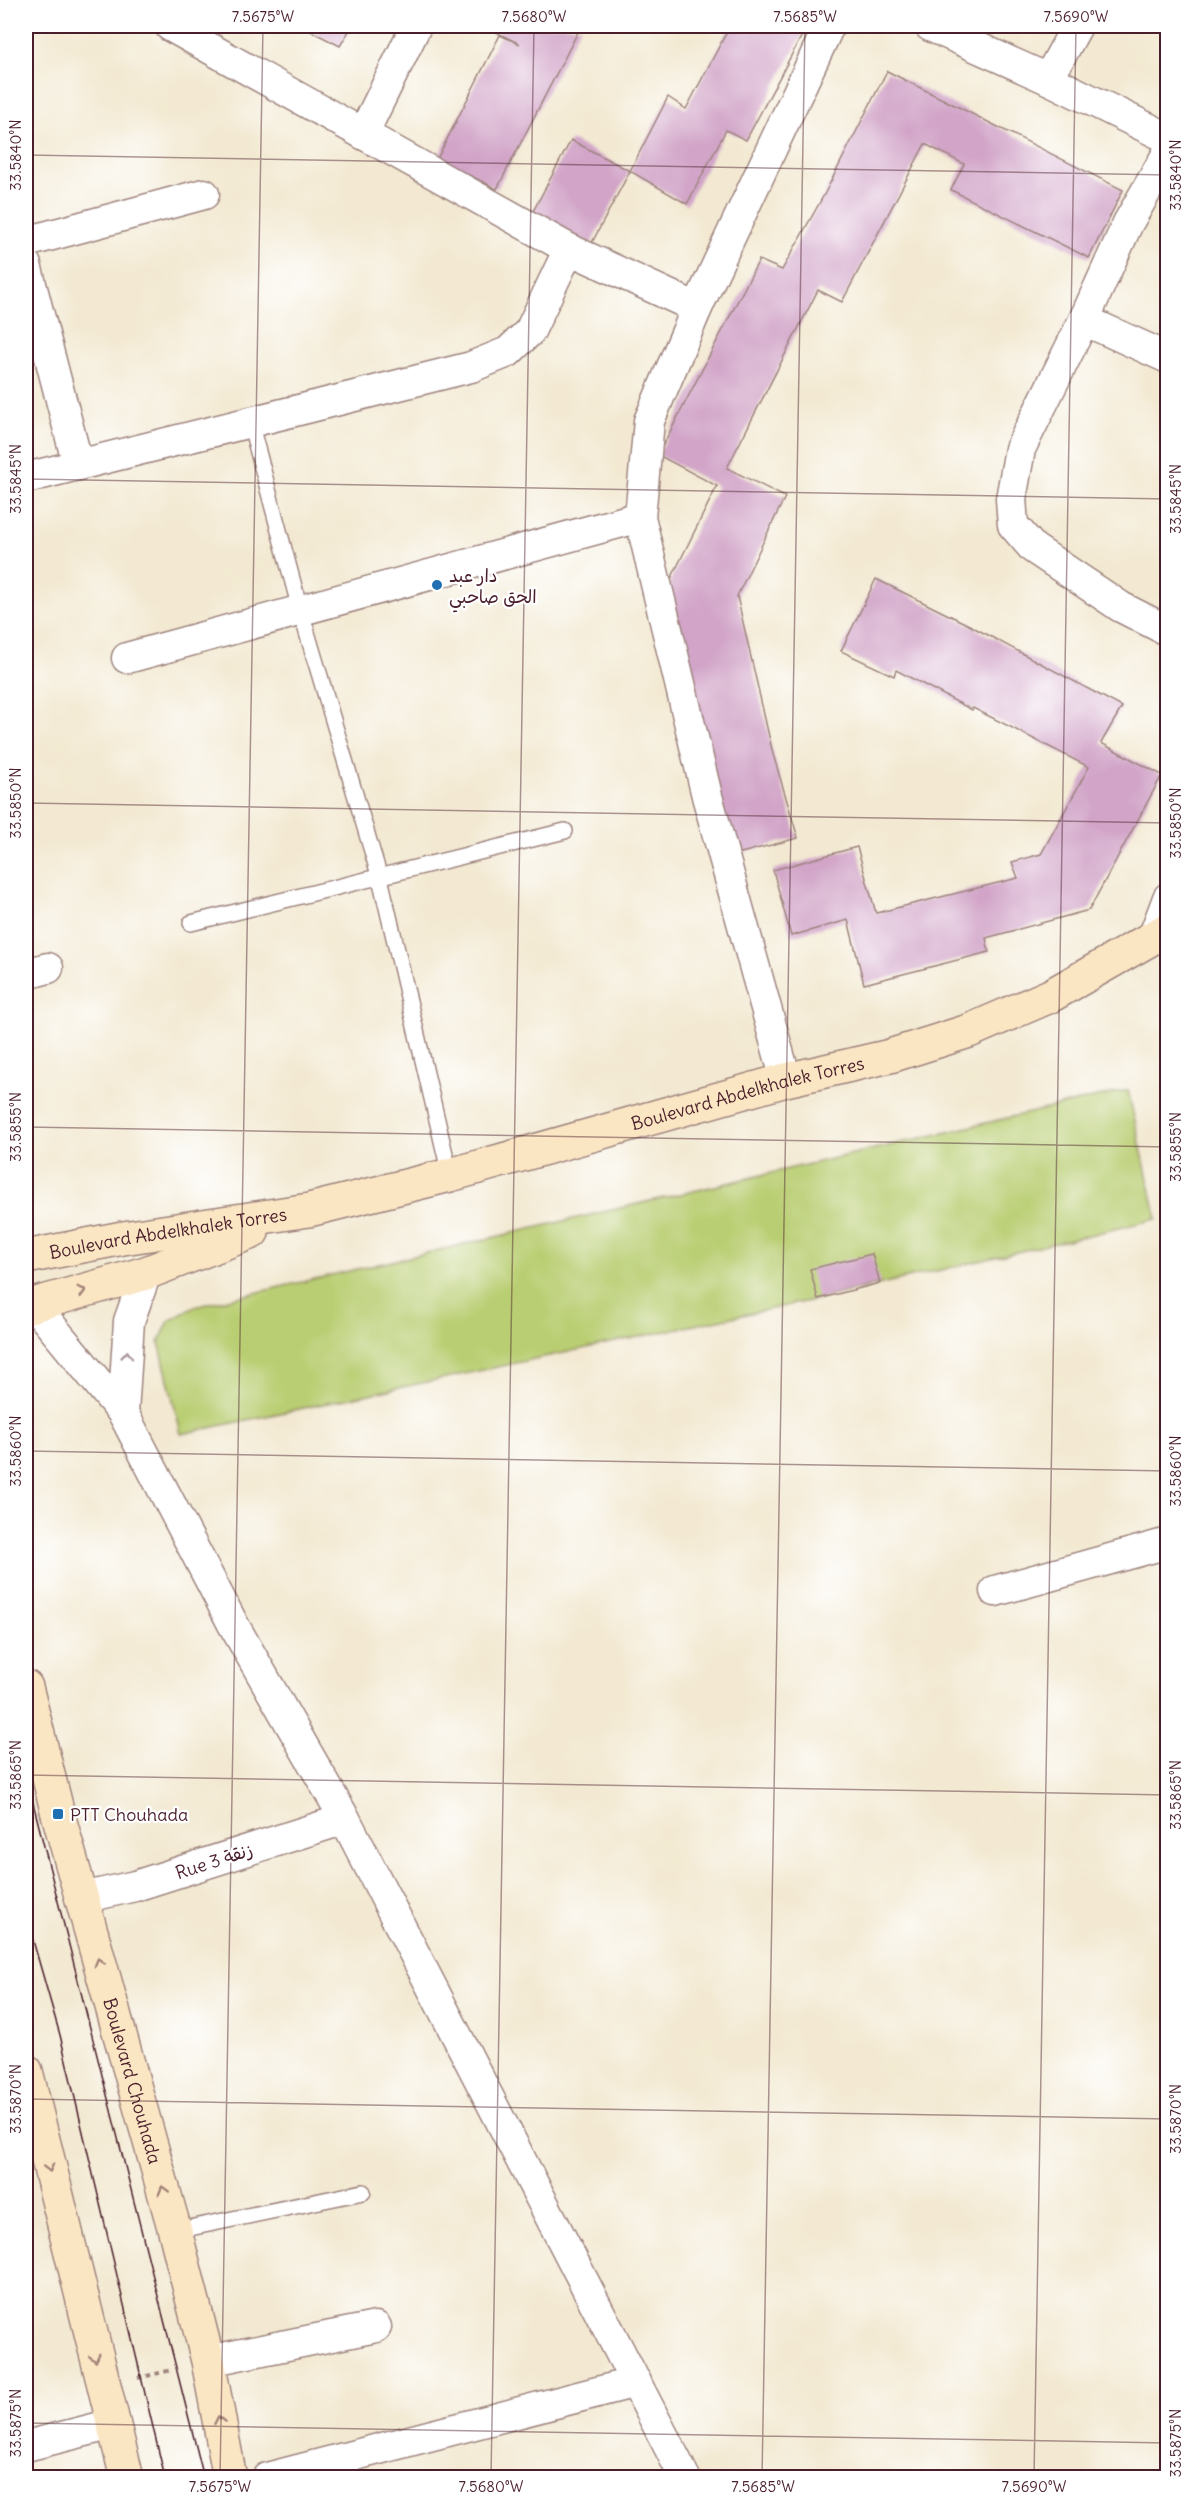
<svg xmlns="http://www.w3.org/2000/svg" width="1193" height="2503" font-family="Delius,'Playpen Sans Arabic',sans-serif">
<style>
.green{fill:#b9ce72;stroke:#82764e;stroke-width:1.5}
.building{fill:#d1a4c8}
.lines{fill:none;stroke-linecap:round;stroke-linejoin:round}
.lane-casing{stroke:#9e847e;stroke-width:18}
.street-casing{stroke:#9e847e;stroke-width:33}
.secondary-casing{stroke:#9e847e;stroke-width:36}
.path{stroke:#9e847e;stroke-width:4;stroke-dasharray:4.5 4.5;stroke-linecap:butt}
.lane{stroke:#fff;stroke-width:15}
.street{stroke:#fff;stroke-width:30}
.secondary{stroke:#fbe6c4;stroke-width:33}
.tram{stroke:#4a1f2b;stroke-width:1.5}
.oneway{stroke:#a28278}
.oneway2{stroke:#ae9aa0}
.ticks{fill:none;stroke:#4a1f2b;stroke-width:1.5;stroke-opacity:0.45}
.poi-dot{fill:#1f6fb2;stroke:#fff;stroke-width:2}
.labels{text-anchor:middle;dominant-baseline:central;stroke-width:4.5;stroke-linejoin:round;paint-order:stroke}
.poi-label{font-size:18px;fill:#4a1f2b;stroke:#fff;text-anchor:start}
.street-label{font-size:18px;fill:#4a1f2b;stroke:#fff}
.neatline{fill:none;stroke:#4a1f2b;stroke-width:2}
.ticks-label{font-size:15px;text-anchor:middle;fill:#4a1f2b}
</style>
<rect width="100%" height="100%" fill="#fff"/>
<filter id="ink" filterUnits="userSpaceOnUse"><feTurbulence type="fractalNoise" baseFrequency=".0167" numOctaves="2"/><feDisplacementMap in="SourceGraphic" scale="12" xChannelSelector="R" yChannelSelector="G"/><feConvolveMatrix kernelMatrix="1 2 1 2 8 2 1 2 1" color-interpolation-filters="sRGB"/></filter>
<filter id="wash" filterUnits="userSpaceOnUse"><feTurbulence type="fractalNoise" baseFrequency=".008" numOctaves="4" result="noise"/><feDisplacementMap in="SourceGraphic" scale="24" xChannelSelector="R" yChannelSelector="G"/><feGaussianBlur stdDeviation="1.35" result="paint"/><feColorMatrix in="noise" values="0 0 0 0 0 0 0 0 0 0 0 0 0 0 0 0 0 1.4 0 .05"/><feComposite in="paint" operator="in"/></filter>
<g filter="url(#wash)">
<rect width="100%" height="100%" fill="#f3e9d2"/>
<path class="green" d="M 1128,1090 L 1157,1219 L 818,1299 L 181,1434 L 159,1342 L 169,1321 L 194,1307 Z"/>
<g id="blocks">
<g class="building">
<path d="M 301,26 L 352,26 L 340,46 Z"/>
<path d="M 484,26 L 581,26 L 497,189 L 437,159 L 500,35 L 520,44 Z"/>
<path d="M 730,26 L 807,26 L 746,140 L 726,130 L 687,204 L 630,171 L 668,97 L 686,109 Z"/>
<path d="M 887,71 L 1123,190 L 1089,258 L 951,190 L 964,164 L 925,144 L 842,302 L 818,290 L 727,468 L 785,497 L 737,596 L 773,754 L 798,838 L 733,855 L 667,587 L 717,486 L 658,455 L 759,260 L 782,270 L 825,193 Z"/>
<path d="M 571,140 L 630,171 L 589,248 L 530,217 Z"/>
<path d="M 876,579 L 969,625 L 1122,707 L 1101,743 L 1162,775 L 1089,910 L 986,938 L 989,952 L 864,984 L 848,920 L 791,936 L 773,870 L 857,847 L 876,913 L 1018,878 L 1012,862 L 1041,854 L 1089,767 L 973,708 L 972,710 L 896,670 L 894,676 L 841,651 Z"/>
<path d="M 872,1254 L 880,1283 L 818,1299 L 810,1269 Z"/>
</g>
</g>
</g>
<g filter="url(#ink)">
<use href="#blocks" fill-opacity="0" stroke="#9e847e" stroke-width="1.5"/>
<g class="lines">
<defs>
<g id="lane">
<path d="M 250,422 L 300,609 L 380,878 L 450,1175"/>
<path d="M 191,923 L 565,831"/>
<path d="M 175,2231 L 363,2192"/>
</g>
<g id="street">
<path d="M 170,26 L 569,249 L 697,308"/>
<path d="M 930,26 L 1048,79 L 1168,138"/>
<path d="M 1048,79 L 1077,26"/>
<path d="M 363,134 L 416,26"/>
<path d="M 1168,153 L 1128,223 L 1084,320 L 1020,449 L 1011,499 L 1013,525 L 1033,548 L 1121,607 L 1168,631"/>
<path d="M 26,242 L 204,194"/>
<path d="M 26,265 L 78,465"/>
<path d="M 1084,320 L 1168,358"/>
<path d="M 26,478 L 471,367 L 508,352 L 530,331 L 569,249"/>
<path d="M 127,658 L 640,517"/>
<path d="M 1153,938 L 1168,898"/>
<path d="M 26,974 L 48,968"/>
<path d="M 786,1080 L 707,796 L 640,517 L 649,421 L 697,308 L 829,26"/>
<path d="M 34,1305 L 123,1413 L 233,1624 L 345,1819 L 685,2478"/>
<path d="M 123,1413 L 129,1321 L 146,1273"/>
<path d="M 995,1591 L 1168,1543"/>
<path d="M 82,1898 L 135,1886 L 345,1819"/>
<path d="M 208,2361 L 376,2327"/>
<path d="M 26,2446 L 113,2424"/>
<path d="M 267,2478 L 636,2382"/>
</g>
<g id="secondary">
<path id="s1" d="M 26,1257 L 123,1238 L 309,1210 L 450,1175 L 786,1080 L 890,1056 L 969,1031 L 1050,996 L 1168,929"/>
<path d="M 26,1307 L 146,1273 L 252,1232"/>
<path id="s2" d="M 26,1687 L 58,1814 L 175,2231 L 208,2361 L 230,2478"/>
<path d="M 26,2071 L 127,2478"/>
</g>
</defs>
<use href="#lane" class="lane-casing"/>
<use href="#street" class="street-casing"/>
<use href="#secondary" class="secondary-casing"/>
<path class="path" d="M 138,2378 L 172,2370"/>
<use href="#lane" class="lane"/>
<use href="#street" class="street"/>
<use href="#secondary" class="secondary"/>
<g class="tram">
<path d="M 26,1775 L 204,2478"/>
<path d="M 26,1916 L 60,2035 L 165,2478"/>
</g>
</g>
<defs><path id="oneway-chevron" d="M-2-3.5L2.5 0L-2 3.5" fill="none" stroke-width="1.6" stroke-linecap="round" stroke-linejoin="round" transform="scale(1.5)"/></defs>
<g class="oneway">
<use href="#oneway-chevron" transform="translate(82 1291) rotate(-16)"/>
<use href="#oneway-chevron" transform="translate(99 1962) rotate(-106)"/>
<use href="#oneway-chevron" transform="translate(49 2168) rotate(76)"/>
<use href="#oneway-chevron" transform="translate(163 2190) rotate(-106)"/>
<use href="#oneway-chevron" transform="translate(95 2358) rotate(76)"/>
<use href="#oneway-chevron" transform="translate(219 2420) rotate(-101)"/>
</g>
<use class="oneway2" href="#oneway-chevron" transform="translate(127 1355) rotate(-86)"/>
</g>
<path class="ticks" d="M 26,155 L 1168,175M 26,479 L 1168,499M 26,803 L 1168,823M 26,1127 L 1168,1147M 26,1451 L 1168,1471M 26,1775 L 1168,1795M 26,2099 L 1168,2119M 26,2423 L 1168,2443M 220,2478 L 263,26M 491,2478 L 534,26M 762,2478 L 805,26M 1034,2478 L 1076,26"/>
<g class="poi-dot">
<circle cx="437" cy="585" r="6"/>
<rect x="52" y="1808" width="12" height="12" rx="3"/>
</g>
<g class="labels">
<g class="poi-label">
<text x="449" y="575">دار عبد<tspan x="449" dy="21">الحق صاحبي</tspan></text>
<text x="70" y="1814">PTT Chouhada</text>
</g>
<g class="street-label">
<text stroke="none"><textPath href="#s1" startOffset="741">Boulevard Abdelkhalek Torres</textPath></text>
<text stroke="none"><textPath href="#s1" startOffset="144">Boulevard Abdelkhalek Torres</textPath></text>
<text transform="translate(214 1861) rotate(-18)">Rue 3 زنقة</text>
<text stroke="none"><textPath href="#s2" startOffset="408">Boulevard Chouhada</textPath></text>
</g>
</g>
<rect width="1193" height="2503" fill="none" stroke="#fff" stroke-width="66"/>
<rect x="33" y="33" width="1127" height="2437" class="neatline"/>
<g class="ticks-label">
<text x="263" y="22">7.5675°W</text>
<text x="534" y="22">7.5680°W</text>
<text x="805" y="22">7.5685°W</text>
<text x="1076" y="22">7.5690°W</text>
<text transform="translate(16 155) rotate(-90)" y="5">33.5840°N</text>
<text transform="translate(1176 175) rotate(-90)" y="5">33.5840°N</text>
<text transform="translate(16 479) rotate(-90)" y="5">33.5845°N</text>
<text transform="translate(1176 499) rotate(-90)" y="5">33.5845°N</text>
<text transform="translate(16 803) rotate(-90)" y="5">33.5850°N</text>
<text transform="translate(1176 823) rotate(-90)" y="5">33.5850°N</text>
<text transform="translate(16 1127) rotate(-90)" y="5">33.5855°N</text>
<text transform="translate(1176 1147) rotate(-90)" y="5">33.5855°N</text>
<text transform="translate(16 1451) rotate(-90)" y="5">33.5860°N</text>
<text transform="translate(1176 1471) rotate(-90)" y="5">33.5860°N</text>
<text transform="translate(16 1775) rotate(-90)" y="5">33.5865°N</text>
<text transform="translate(1176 1795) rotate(-90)" y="5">33.5865°N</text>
<text transform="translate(16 2099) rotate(-90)" y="5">33.5870°N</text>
<text transform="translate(1176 2119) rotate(-90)" y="5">33.5870°N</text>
<text transform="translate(16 2423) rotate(-90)" y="5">33.5875°N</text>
<text transform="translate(1176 2443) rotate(-90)" y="5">33.5875°N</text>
<text x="220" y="2492">7.5675°W</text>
<text x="491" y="2492">7.5680°W</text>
<text x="763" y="2492">7.5685°W</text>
<text x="1034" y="2492">7.5690°W</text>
</g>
</svg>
